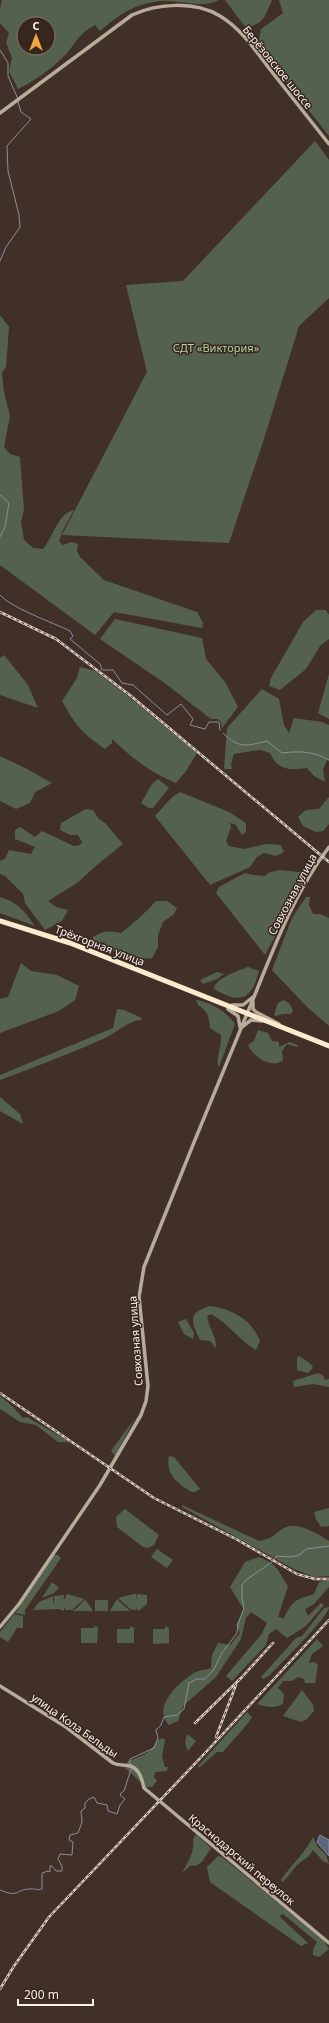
<svg xmlns="http://www.w3.org/2000/svg" width="329" height="2023" font-family="'Noto Sans',sans-serif">
<style>
.green{fill:#54624d;fill-rule:evenodd}
.water{fill:#5a667e;stroke:#8a8f9e}
.lines{fill:none;stroke-linecap:round;stroke-linejoin:round}
.stream{stroke:#8a8f9e;stroke-width:1}
.secondary{stroke:#b6ac99;stroke-width:3.5}
.highway{stroke:#fbebce;stroke-width:5}
.rail-casing{stroke:#d8cbc5;stroke-width:2.5}
.rail{stroke:#36261e;stroke-width:1;stroke-dasharray:3;stroke-linecap:butt}
.labels{text-anchor:middle;dominant-baseline:central;stroke-width:3;stroke-linejoin:round;paint-order:stroke}
.street-label{font-size:11px;fill:#fbefea;stroke:#36261e}
.park-label{font-size:11px;fill:#b4d3a5;stroke:#36261e}
</style>
<rect width="100%" height="100%" fill="#413027"/>
<g class="green">
<path d="M 2,0 L 219,0 C 202,9 181,0 162,1 C 135,3 120,14 100,31 L 95,25 C 79,34 78,40 67,53 C 54,67 35,81 18,89 L 9,71 L 12,58 L 6,42 L 9,33 L 0,23 L 0,8 ZM 24,24 L 48,24 L 48,48 L 24,48 Z"/>
<path d="M 225,0 L 272,0 C 264,17 266,22 246,28 Z"/>
<path d="M 279,0 L 329,0 L 329,136 L 258,46 L 261,29 L 283,13 Z"/>
<path d="M 315,141 L 329,160 L 329,298 L 299,326 L 263,442 L 229,543 L 62,535 L 147,372 L 126,285 L 183,281 Z"/>
<path d="M 0,315 L 9,327 L 6,367 L 2,373 L 4,392 L 10,416 L 4,447 L 10,454 L 20,457 L 24,510 L 21,522 L 24,540 L 33,548 L 43,549 C 53,537 58,513 74,510 L 64,528 L 59,541 L 63,545 L 71,542 L 78,544 L 77,551 L 80,557 L 104,580 L 197,612 L 203,623 L 202,628 L 114,612 L 95,635 L 0,565 Z"/>
<path d="M 316,610 L 326,610 L 329,615 L 329,639 L 320,646 L 306,669 L 280,690 L 269,686 L 271,678 L 303,622 Z"/>
<path d="M 115,619 L 202,638 L 206,659 L 225,682 L 238,707 L 222,728 L 221,722 L 218,719 L 211,719 L 166,684 L 100,639 Z"/>
<path d="M 4,655 L 28,685 L 38,708 L 0,695 L 0,658 Z"/>
<path d="M 80,667 L 95,671 L 124,693 L 197,753 L 186,771 L 176,783 C 152,774 131,757 112,739 L 112,743 L 105,749 C 83,734 75,725 62,701 L 77,678 Z"/>
<path d="M 329,674 L 329,719 L 318,713 Z"/>
<path d="M 262,689 L 279,699 L 284,725 L 289,733 L 294,718 L 322,722 L 329,725 L 329,761 L 327,760 L 323,770 L 325,782 L 314,776 L 307,768 C 290,770 278,771 270,753 L 260,750 L 234,754 L 231,764 L 232,769 L 224,769 L 227,728 Z"/>
<path d="M 0,756 L 27,769 L 52,783 L 35,792 L 30,803 L 16,809 L 0,801 Z"/>
<path d="M 158,779 L 169,788 L 153,808 L 149,808 L 141,803 L 152,784 Z"/>
<path d="M 180,792 L 229,812 L 246,823 L 246,832 L 242,835 L 236,825 L 230,823 L 231,827 L 226,841 L 229,846 L 244,849 L 266,844 L 281,845 L 284,852 L 276,856 L 264,853 L 257,857 L 250,867 L 210,885 L 155,816 L 172,797 Z"/>
<path d="M 329,797 L 329,824 L 323,831 L 316,832 L 303,826 L 298,817 L 306,810 L 319,809 Z"/>
<path d="M 86,809 L 93,810 L 98,818 L 105,823 L 123,844 L 98,864 L 77,883 L 48,901 L 56,907 L 68,910 L 62,921 L 45,930 L 25,903 L 23,894 L 5,876 L 0,874 L 0,861 L 5,859 L 9,850 L 31,854 L 35,847 L 15,839 L 15,830 L 20,827 L 35,837 L 42,831 L 74,846 L 80,845 L 82,842 L 78,835 L 70,835 L 60,830 L 61,823 Z"/>
<path d="M 279,870 L 309,873 L 265,955 L 216,893 L 219,887 L 245,873 L 253,875 L 265,876 L 268,873 Z"/>
<path d="M 0,897 C 18,903 24,910 35,926 L 0,913 Z"/>
<path d="M 306,897 L 310,897 L 309,905 L 313,914 L 320,914 L 329,918 L 329,1026 L 306,1006 L 272,970 L 292,918 Z"/>
<path d="M 156,901 L 167,901 L 177,908 L 174,914 L 163,922 L 158,935 L 158,947 L 152,958 C 131,960 118,957 103,942 L 96,944 L 92,943 L 93,937 C 104,930 109,931 121,933 C 134,923 145,913 156,901 Z"/>
<path d="M 21,963 L 31,971 L 57,975 L 79,986 L 75,1000 L 59,1011 L 0,1033 L 0,999 L 8,997 Z"/>
<path d="M 248,967 L 259,971 C 251,1001 240,1004 214,989 C 215,978 238,971 248,967 Z"/>
<path d="M 217,972 L 224,974 L 217,979 L 203,984 L 200,980 Z"/>
<path d="M 196,1000 C 211,1002 227,1012 235,1024 L 219,1067 C 215,1062 222,1044 221,1035 L 210,1028 C 209,1017 208,1011 198,1005 Z"/>
<path d="M 284,1000 L 290,1004 L 293,1011 L 291,1014 L 283,1014 L 276,1016 L 274,1015 L 278,1003 Z"/>
<path d="M 117,1009 L 124,1010 L 142,1018 L 141,1020 C 128,1021 116,1033 103,1039 C 69,1054 35,1067 0,1080 L 0,1075 L 113,1028 Z"/>
<path d="M 258,1030 L 268,1033 L 272,1041 L 279,1042 L 279,1047 L 289,1042 L 298,1045 L 297,1047 L 287,1044 L 282,1051 L 283,1060 C 273,1070 252,1056 248,1045 L 254,1041 Z"/>
<path d="M 0,1097 L 20,1114 L 23,1124 L 0,1111 Z"/>
<path d="M 210,1306 C 233,1309 252,1320 260,1341 L 256,1350 C 239,1340 228,1323 211,1314 L 207,1316 C 209,1329 217,1337 216,1348 L 210,1341 L 200,1340 C 191,1321 187,1313 210,1306 Z"/>
<path d="M 186,1319 L 194,1333 L 193,1339 L 184,1334 L 178,1322 Z"/>
<path d="M 299,1356 L 311,1364 L 313,1368 L 308,1373 L 297,1370 L 297,1358 Z"/>
<path d="M 318,1373 L 324,1376 L 324,1380 L 329,1379 L 329,1387 L 313,1384 L 294,1387 L 293,1381 Z"/>
<path d="M 0,1396 L 12,1406 L 23,1418 L 27,1417 L 70,1442 L 58,1442 L 36,1425 L 20,1422 L 0,1409 Z"/>
<path d="M 135,1418 L 115,1456 L 111,1451 Z"/>
<path d="M 169,1456 L 174,1457 L 200,1489 L 195,1492 L 192,1492 C 177,1484 165,1473 169,1456 Z"/>
<path d="M 182,1505 L 259,1541 C 275,1538 272,1535 284,1528 C 298,1521 318,1534 329,1541 L 329,1576 L 314,1577 L 294,1569 L 182,1507 Z"/>
<path d="M 329,1508 L 329,1526 L 321,1527 L 316,1519 L 314,1512 Z"/>
<path d="M 125,1509 L 159,1535 L 154,1545 L 148,1548 L 143,1547 L 117,1527 L 116,1517 Z"/>
<path d="M 157,1549 L 173,1560 L 167,1568 L 151,1557 Z"/>
<path d="M 54,1555 L 58,1555 L 61,1558 L 25,1610 L 25,1615 L 15,1613 Z"/>
<path d="M 259,1557 C 279,1565 277,1570 288,1586 L 278,1617 L 284,1618 C 293,1600 295,1600 314,1594 L 319,1582 L 329,1580 L 329,1587 L 314,1604 L 305,1609 L 308,1616 L 321,1603 L 324,1605 L 306,1626 L 287,1638 L 276,1629 L 269,1634 L 266,1645 L 232,1681 L 226,1676 L 261,1635 L 267,1623 L 251,1612 L 246,1618 L 241,1639 L 216,1677 L 183,1706 L 178,1721 L 169,1725 C 151,1708 180,1680 196,1672 C 200,1670 206,1670 211,1668 L 212,1655 L 218,1643 L 230,1645 L 240,1633 L 236,1625 L 244,1610 L 230,1587 L 245,1562 Z"/>
<path d="M 52,1582 L 59,1588 L 54,1593 L 42,1598 Z"/>
<path d="M 68,1594 L 84,1599 L 72,1610 L 66,1610 L 64,1607 L 64,1611 L 59,1609 L 33,1610 L 39,1602 L 53,1596 L 53,1602 L 58,1609 L 54,1603 L 54,1596 L 64,1595 L 64,1598 L 62,1599 L 65,1599 L 66,1595 Z"/>
<path d="M 134,1594 L 136,1594 L 137,1599 L 139,1599 L 137,1598 L 137,1594 L 147,1595 L 147,1604 L 140,1610 L 137,1610 L 137,1607 L 136,1610 L 130,1609 L 118,1598 Z"/>
<path d="M 85,1599 L 93,1611 L 72,1611 L 77,1608 Z"/>
<path d="M 117,1599 L 130,1611 L 110,1611 Z"/>
<rect x="95" y="1600" width="13" height="11"/>
<path d="M 329,1607 C 329,1617 280,1664 270,1675 L 263,1679 L 261,1677 L 296,1638 L 302,1636 L 324,1608 Z"/>
<path d="M 14,1614 L 23,1616 L 23,1628 L 17,1628 L 8,1642 L 0,1637 L 0,1632 Z"/>
<path d="M 94,1626 L 98,1627 L 97,1643 L 81,1643 L 81,1628 L 94,1628 Z"/>
<path d="M 130,1626 L 134,1628 L 134,1643 L 117,1643 L 117,1629 L 130,1629 Z"/>
<path d="M 165,1626 L 169,1628 L 169,1643 L 153,1644 L 153,1629 L 165,1629 Z"/>
<path d="M 317,1639 L 323,1646 L 312,1654 L 309,1663 L 314,1662 L 318,1665 L 315,1683 L 305,1683 L 304,1679 L 298,1677 L 292,1681 L 283,1681 L 278,1688 L 284,1694 L 283,1704 C 273,1709 267,1707 257,1704 Z"/>
<path d="M 302,1690 L 313,1705 L 314,1711 L 307,1719 L 301,1722 L 283,1716 Z"/>
<path d="M 247,1712 L 252,1717 C 247,1726 230,1743 223,1752 L 217,1752 L 199,1768 L 198,1766 Z"/>
<path d="M 187,1734 L 196,1741 L 188,1751 L 185,1743 Z"/>
<path d="M 163,1738 L 165,1740 L 162,1757 L 165,1767 L 168,1767 L 167,1771 L 155,1772 L 154,1777 L 157,1781 L 152,1787 L 146,1787 L 125,1768 L 128,1761 C 141,1756 151,1754 157,1740 Z"/>
<path d="M 196,1834 L 211,1848 L 202,1862 L 195,1866 L 191,1865 L 182,1873 C 188,1861 195,1852 193,1839 Z"/>
<path d="M 313,1837 L 318,1847 L 326,1855 L 329,1864 L 323,1861 L 313,1850 L 309,1856 L 297,1865 L 283,1882 L 281,1880 C 291,1865 305,1853 313,1837 Z"/>
<path d="M 218,1856 L 222,1857 L 324,1941 L 329,1949 L 319,1957 L 313,1955 L 313,1949 L 317,1942 L 283,1914 L 279,1916 L 308,1943 L 301,1946 L 210,1882 L 207,1867 Z"/>
</g>
<path class="water" d="M 320,1835 L 329,1840 L 329,1856 L 317,1842 Z"/>
<g class="lines">
<g class="stream">
<path d="M 0,50 L 8,63 L 8,76 L 18,99"/>
<path d="M 0,261 L 6,247 L 20,227 L 19,215 L 8,171 L 7,146 L 31,119 L 21,112 L 18,102"/>
<path d="M 0,495 L 9,503 L 5,527 L 0,537"/>
<path d="M 0,595 C 13,609 52,622 70,631 L 73,636 L 70,639 L 100,664 L 102,670 L 113,670 L 122,683 L 133,685 L 167,715 L 181,704 L 193,719 L 190,725 L 205,729 L 209,722 L 219,722 L 220,730"/>
<path d="M 223,733 C 239,749 247,746 267,741 L 282,753 C 300,751 313,751 329,760"/>
<path d="M 133,1766 L 129,1762 L 130,1759 L 154,1748 L 158,1738 L 156,1730 L 161,1725 L 164,1717 L 177,1715 L 184,1709 L 189,1683 L 197,1679 L 205,1679 L 214,1669 L 222,1653 L 237,1633 L 238,1624 L 244,1608 L 242,1598 L 242,1585 L 246,1580 L 272,1562 L 277,1556 C 288,1557 298,1559 306,1549 L 329,1546"/>
<path d="M 0,1890 C 20,1898 14,1890 29,1889 C 34,1888 37,1891 42,1889 L 42,1873 L 48,1871 L 50,1872 L 50,1866 L 52,1866 L 56,1871 L 62,1871 L 62,1866 L 58,1859 L 60,1854 L 72,1855 L 73,1842 L 69,1840 L 70,1835 L 78,1833 L 82,1822 L 81,1811 L 85,1808 L 85,1803 L 89,1799 L 94,1797 L 97,1803 L 107,1805 L 108,1811 L 117,1814 L 120,1805 L 125,1799 L 120,1795 L 121,1793 L 124,1791 L 130,1772 L 132,1769"/>
</g>
<g class="secondary">
<path d="M 0,113 L 132,15 C 158,3 195,1 220,16 C 242,29 257,53 272,72 C 291,96 310,120 329,144"/>
<path d="M 253,1002 L 253,1009 L 256,1012 L 279,1024"/>
<path d="M 232,1005 L 243,1005 L 253,997"/>
<path d="M 228,1009 L 238,1016 L 240,1027"/>
<path d="M 242,1027 L 251,1020 L 262,1021"/>
<path d="M 0,1627 L 19,1604 L 100,1485 L 141,1415 L 146,1401 L 148,1386 L 139,1297 L 144,1267 C 178,1181 213,1095 249,1009 C 272,954 292,895 329,847"/>
<path d="M 0,1686 L 66,1727 L 113,1763 C 119,1766 124,1764 130,1766 C 140,1769 142,1780 144,1788 L 329,1943"/>
</g>
<path class="highway" d="M 0,921 L 70,943 L 329,1046"/>
<defs>
<g id="rail">
<path d="M 0,612 L 56,639 L 131,696 L 329,862"/>
<path d="M 0,1393 L 154,1498 L 236,1539 L 297,1574 L 315,1579 L 329,1579"/>
<path d="M 195,1723 L 242,1677 L 273,1643"/>
<path d="M 216,1737 L 236,1685"/>
<path d="M 0,1989 L 14,1966 L 49,1917 L 206,1752 L 329,1620"/>
</g>
</defs>
<use href="#rail" class="rail-casing"/>
<use href="#rail" class="rail"/>
</g>
<g class="labels">
<g class="street-label">
<text transform="translate(278 67) rotate(51)">Берёзовское шоссе</text>
<text transform="translate(292 894) rotate(-62)">Совхозная улица</text>
<text transform="translate(100 945) rotate(21)">Трёхгорная улица</text>
<text transform="translate(135 1341) rotate(-94)">Совхозная улица</text>
<text transform="translate(75 1725) rotate(35)">улица Кола Бельды</text>
<text transform="translate(242 1859) rotate(40)">Краснодарский переулок</text>
</g>
<g class="park-label">
<text x="216" y="347">СДТ «Виктория»</text>
</g>
</g>
<g transform="translate(36 36)"><circle r="19" fill="#36261e" stroke="#857670"/>
<path d="M0-3L7 15L0 10L-7 15Z" fill="#efa73e"/>
<text y="-6" font-size="11" font-weight="bold" text-anchor="middle" fill="#fbefea">С</text>
</g>
<path d="M18 1999v6h75v-6" fill="none" stroke="#fbefea" stroke-width="2"/>
<text x="24" y="1999" font-size="12" fill="#fbefea" stroke="#36261e" stroke-width="3" paint-order="stroke">200 m</text>
</svg>
